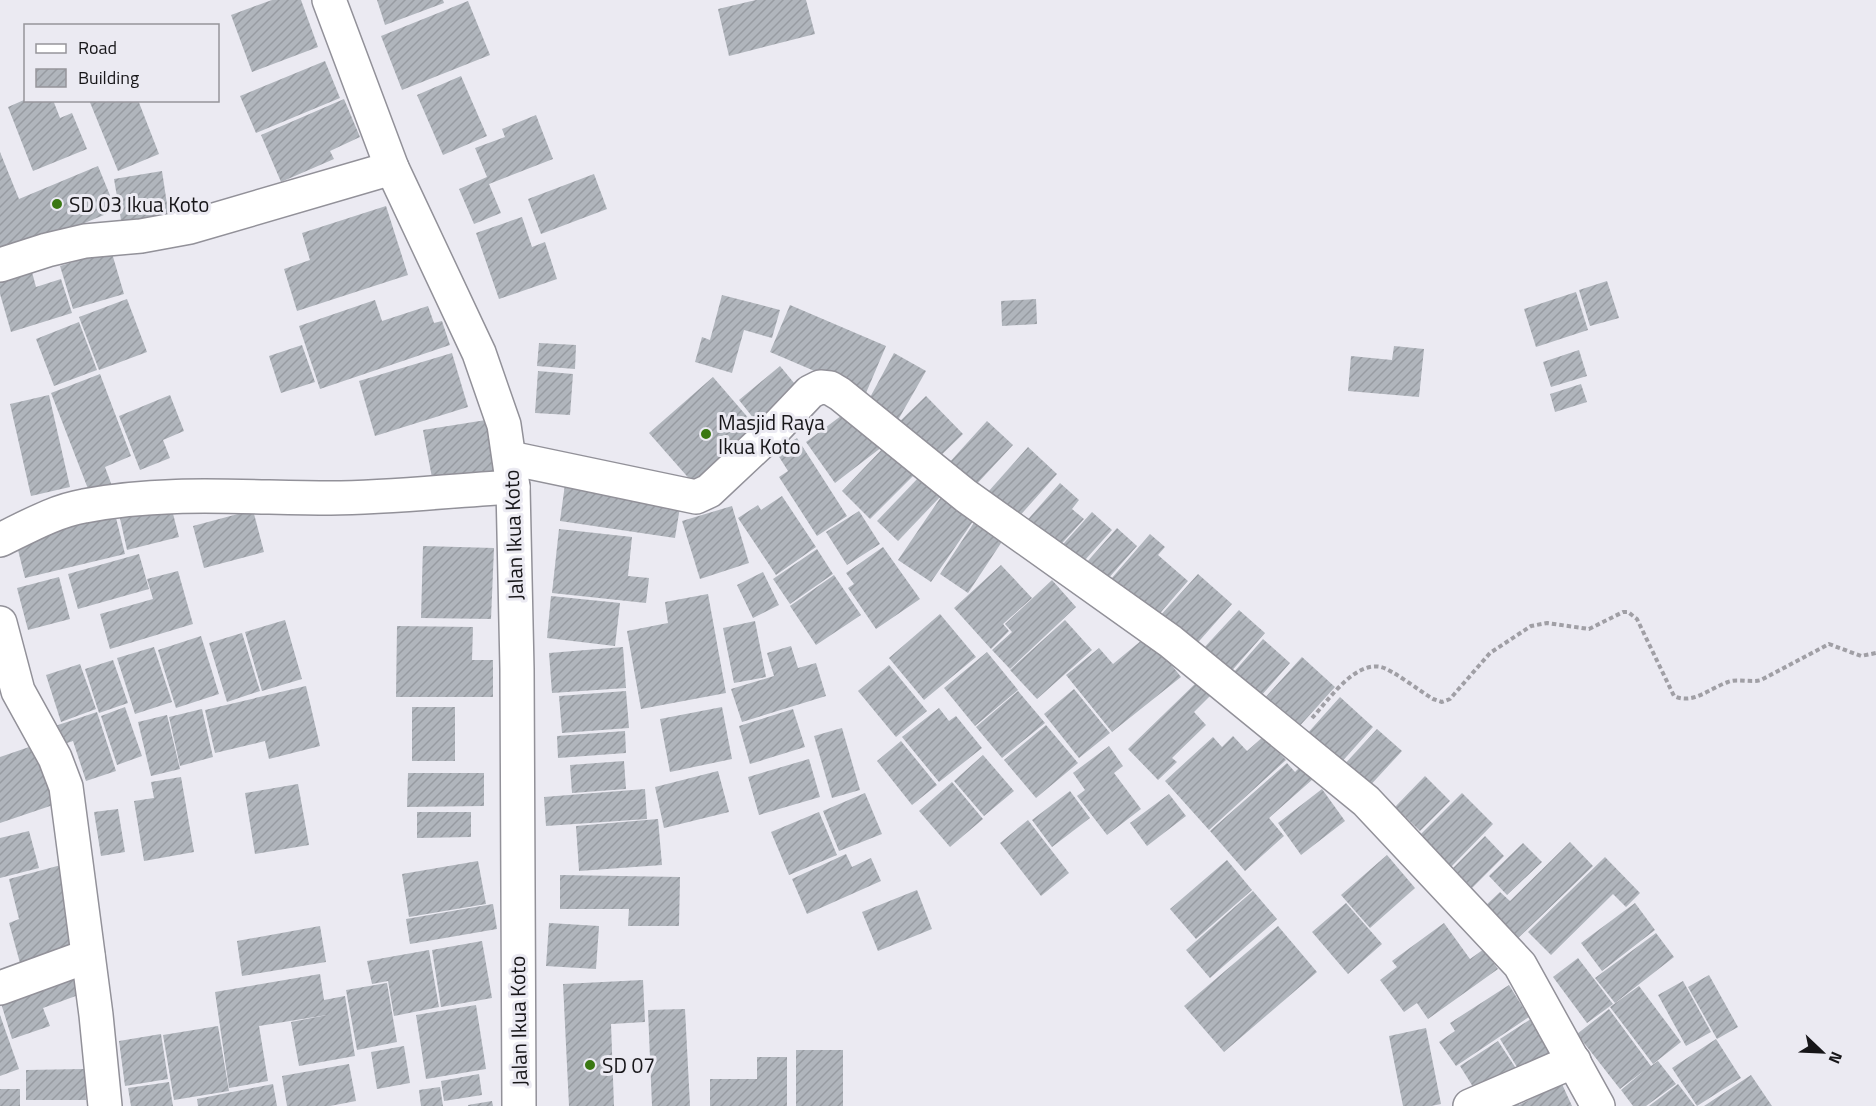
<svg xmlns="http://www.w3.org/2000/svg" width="1876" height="1106" font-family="'Titillium Web',sans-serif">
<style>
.building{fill:url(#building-hatch)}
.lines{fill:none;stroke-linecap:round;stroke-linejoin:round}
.minor-casing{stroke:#929199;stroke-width:36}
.tertiary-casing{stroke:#929199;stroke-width:36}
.path{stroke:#a09fa5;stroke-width:4;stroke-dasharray:4.5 3;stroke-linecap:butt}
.minor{stroke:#fff;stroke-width:33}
.tertiary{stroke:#fff;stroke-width:33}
.poi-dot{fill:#3a7812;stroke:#ebeaf2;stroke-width:2}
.labels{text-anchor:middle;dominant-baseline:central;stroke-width:6;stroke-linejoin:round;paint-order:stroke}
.poi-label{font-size:21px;fill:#171619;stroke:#ebeaf2;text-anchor:start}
.street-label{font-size:21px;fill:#171619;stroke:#ebeaf2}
</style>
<defs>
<pattern id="building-hatch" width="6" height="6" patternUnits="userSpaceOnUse" patternTransform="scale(1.5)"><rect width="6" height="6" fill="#b0b5bc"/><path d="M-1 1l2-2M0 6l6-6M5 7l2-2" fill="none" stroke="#979ba1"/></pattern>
</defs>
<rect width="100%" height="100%" fill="#ebeaf2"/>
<g class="building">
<path d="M 272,0 L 301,0 L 318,47 L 252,72 L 231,15 Z"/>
<path d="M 377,0 L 443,0 L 444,3 L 385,25 Z"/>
<path d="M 756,0 L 806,0 L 815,34 L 729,56 L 718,9 Z"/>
<path d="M 468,1 L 490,55 L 402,90 L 381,36 Z"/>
<path d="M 325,61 L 340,98 L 256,133 L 240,96 Z"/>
<path d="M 461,76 L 487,136 L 443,155 L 417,95 Z"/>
<path d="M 344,99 L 360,137 L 330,151 L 334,159 L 281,182 L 261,135 Z"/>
<path d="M 24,100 L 53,100 L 60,118 L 72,113 L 87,149 L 33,171 L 8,107 Z"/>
<path d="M 89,100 L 138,100 L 159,154 L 118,171 Z"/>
<path d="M 536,115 L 553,159 L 489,184 L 501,213 L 474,224 L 459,189 L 487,177 L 475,148 L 505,137 L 502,129 Z"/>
<path d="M 0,152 L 19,199 L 98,166 L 116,210 L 0,258 Z"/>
<path d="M 162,171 L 170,224 L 123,232 L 114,179 Z"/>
<path d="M 594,174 L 607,209 L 541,234 L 528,199 Z"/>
<path d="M 386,206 L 408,275 L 297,311 L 284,269 L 310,260 L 302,233 Z"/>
<path d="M 522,217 L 532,247 L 545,242 L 557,279 L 499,299 L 476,233 Z"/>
<path d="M 111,250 L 124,294 L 73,309 L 60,266 Z"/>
<path d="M 32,272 L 36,287 L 61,279 L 72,313 L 11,332 L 0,294 L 0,282 Z"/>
<path d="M 1607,281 L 1619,318 L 1590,326 L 1579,290 Z"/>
<path d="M 1576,292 L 1588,330 L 1536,347 L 1524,309 Z"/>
<path d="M 722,295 L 780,310 L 772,338 L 744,330 L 732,373 L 695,362 L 702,337 L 710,340 Z"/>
<path d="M 127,299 L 147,352 L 99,370 L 79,317 Z"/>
<path d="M 1036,299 L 1037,324 L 1002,326 L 1001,301 Z"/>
<path d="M 375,300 L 382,321 L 428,306 L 434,323 L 442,321 L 450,345 L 320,389 L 299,326 Z"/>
<path d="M 790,305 L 886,346 L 866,393 L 770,352 Z"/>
<path d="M 79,322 L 97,370 L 54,386 L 36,339 Z"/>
<path d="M 539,343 L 576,345 L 575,369 L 537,366 Z"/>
<path d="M 302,345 L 315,382 L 281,393 L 269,356 Z"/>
<path d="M 1394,346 L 1424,349 L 1419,397 L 1348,391 L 1351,356 L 1392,360 Z"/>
<path d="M 1579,350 L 1587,376 L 1551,387 L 1543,362 Z"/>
<path d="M 452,353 L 468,407 L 375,436 L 359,381 Z"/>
<path d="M 894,353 L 926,371 L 898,420 L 867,403 Z"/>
<path d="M 780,366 L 804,395 L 762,429 L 739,400 Z"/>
<path d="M 538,371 L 573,374 L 570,415 L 535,413 Z"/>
<path d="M 100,374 L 131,456 L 105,467 L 112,486 L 90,494 L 51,393 Z"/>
<path d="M 713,377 L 763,435 L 700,491 L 649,433 Z"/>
<path d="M 1581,384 L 1587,402 L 1555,412 L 1550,394 Z"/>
<path d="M 49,395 L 70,487 L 31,496 L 10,404 Z"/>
<path d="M 170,395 L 184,431 L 163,440 L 170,458 L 140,470 L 119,416 Z"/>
<path d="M 926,396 L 963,434 L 932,464 L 895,426 Z"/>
<path d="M 853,407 L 882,447 L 835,483 L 806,442 Z"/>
<path d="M 486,420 L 495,472 L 433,483 L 423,430 Z"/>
<path d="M 987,421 L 1013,445 L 973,488 L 948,464 Z"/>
<path d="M 797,438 L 847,516 L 817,536 L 779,477 L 788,471 L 776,452 Z"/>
<path d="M 886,445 L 915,474 L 870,519 L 842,491 Z"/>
<path d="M 1028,447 L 1057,474 L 1017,519 L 988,492 Z"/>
<path d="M 921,475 L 941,496 L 898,541 L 877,521 Z"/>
<path d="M 1060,483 L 1079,500 L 1072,509 L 1084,519 L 1054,552 L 1023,525 Z"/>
<path d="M 565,484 L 681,501 L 675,538 L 560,521 Z"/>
<path d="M 943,494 L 976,517 L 931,582 L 898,560 Z"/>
<path d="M 782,496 L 816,547 L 776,575 L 738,518 L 758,505 L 761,510 Z"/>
<path d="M 170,502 L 179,537 L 127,550 L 119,514 Z"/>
<path d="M 732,506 L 749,563 L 700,579 L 682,521 Z"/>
<path d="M 253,510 L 264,552 L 204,568 L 193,526 Z"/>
<path d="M 859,511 L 880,544 L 847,565 L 826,532 Z"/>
<path d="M 1092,512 L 1112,530 L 1076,570 L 1056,552 Z"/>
<path d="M 115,514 L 125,554 L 25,578 L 15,538 Z"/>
<path d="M 979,515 L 1007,534 L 968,593 L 940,574 Z"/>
<path d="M 1117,528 L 1137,546 L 1099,589 L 1079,571 Z"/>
<path d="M 559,529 L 632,537 L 628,576 L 649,578 L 646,603 L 552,593 Z"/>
<path d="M 1150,534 L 1165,547 L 1158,555 L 1188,581 L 1155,619 L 1111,579 Z"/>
<path d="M 423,546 L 494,548 L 491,619 L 421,618 Z"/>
<path d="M 883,547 L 920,599 L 876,629 L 848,588 L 854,584 L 846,573 Z"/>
<path d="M 817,549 L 833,574 L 790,604 L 773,579 Z"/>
<path d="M 139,554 L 149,589 L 78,609 L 68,574 Z"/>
<path d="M 1001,565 L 1032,598 L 1003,624 L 1009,631 L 991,649 L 954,608 Z"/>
<path d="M 178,571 L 193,624 L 110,649 L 100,614 L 153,599 L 147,579 Z"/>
<path d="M 763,572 L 779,605 L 753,618 L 737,585 Z"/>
<path d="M 1198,574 L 1232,604 L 1193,648 L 1159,617 Z"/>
<path d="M 834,575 L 861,615 L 816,645 L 790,606 Z"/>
<path d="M 59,577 L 70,619 L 28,630 L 17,588 Z"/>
<path d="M 1052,580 L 1076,607 L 1010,669 L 992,650 L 1012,632 L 1005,624 Z"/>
<path d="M 708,594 L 726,693 L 641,709 L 627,631 L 668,623 L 665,602 Z"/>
<path d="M 551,596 L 620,603 L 615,646 L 547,638 Z"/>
<path d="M 1239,610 L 1265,633 L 1229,674 L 1202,650 Z"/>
<path d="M 940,614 L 976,657 L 924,700 L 889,658 Z"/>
<path d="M 285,620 L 302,679 L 262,691 L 245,632 Z"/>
<path d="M 1065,620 L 1092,650 L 1037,699 L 1010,670 Z"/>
<path d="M 755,621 L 766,677 L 734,683 L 723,628 Z"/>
<path d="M 397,626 L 473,627 L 472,660 L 493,660 L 493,697 L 396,697 Z"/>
<path d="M 242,633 L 260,691 L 227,702 L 209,643 Z"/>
<path d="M 1148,635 L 1181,677 L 1112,732 L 1066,675 L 1099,648 L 1113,664 Z"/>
<path d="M 201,636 L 219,694 L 176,708 L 158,650 Z"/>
<path d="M 1263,639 L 1290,663 L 1260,697 L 1233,673 Z"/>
<path d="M 791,646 L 798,668 L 816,663 L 826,696 L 742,722 L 731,689 L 774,676 L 767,653 Z"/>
<path d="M 154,647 L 172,702 L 135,714 L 117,658 Z"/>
<path d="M 623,647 L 626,688 L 552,693 L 549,653 Z"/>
<path d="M 987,652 L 1018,690 L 975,726 L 944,688 Z"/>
<path d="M 1302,657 L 1335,687 L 1296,730 L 1263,700 Z"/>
<path d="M 113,660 L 128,703 L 99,713 L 85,669 Z"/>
<path d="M 80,664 L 96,709 L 61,722 L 46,675 Z"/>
<path d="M 889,665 L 927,711 L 896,737 L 858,691 Z"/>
<path d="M 1198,681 L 1211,695 L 1194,712 L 1206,725 L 1172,758 L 1177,762 L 1158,780 L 1128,749 Z"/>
<path d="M 306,686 L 320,746 L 269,759 L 265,741 L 215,753 L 205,710 Z"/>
<path d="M 1074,689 L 1110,733 L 1079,758 L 1044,714 Z"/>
<path d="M 626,691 L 629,728 L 562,733 L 559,696 Z"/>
<path d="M 1018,691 L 1045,723 L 1002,758 L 976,727 Z"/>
<path d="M 1340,697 L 1373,727 L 1339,765 L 1306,735 Z"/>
<path d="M 125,707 L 142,756 L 117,765 L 101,716 Z"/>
<rect x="412" y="707" width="43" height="54"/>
<path d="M 722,707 L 732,759 L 670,772 L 660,719 Z"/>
<path d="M 939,708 L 949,721 L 956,716 L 982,748 L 939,782 L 902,737 Z"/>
<path d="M 202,709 L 213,757 L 180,766 L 169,717 Z"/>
<path d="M 793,709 L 805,747 L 750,764 L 739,726 Z"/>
<path d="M 97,712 L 116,771 L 86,781 L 73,741 L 61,745 L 55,726 Z"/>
<path d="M 167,715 L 180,769 L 151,776 L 138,722 Z"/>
<path d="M 1046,725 L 1078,763 L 1036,798 L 1004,760 Z"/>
<path d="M 842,728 L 860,790 L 832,798 L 814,736 Z"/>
<path d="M 1377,729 L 1402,751 L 1366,790 L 1342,767 Z"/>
<path d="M 625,731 L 626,753 L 558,758 L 557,736 Z"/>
<path d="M 1233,736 L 1247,751 L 1264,736 L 1286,760 L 1209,830 L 1165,781 L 1213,737 L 1222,747 Z"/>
<path d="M 901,741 L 937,785 L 912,805 L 877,761 Z"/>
<path d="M 35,745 L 56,804 L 0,823 L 0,757 Z"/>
<path d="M 1109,746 L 1123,766 L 1114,773 L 1141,809 L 1107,835 L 1077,796 L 1085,790 L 1073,773 Z"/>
<path d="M 983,755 L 1014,791 L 984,816 L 954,781 Z"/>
<path d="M 809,759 L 820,797 L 759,815 L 748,777 Z"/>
<path d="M 624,761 L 626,789 L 572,793 L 570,765 Z"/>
<path d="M 1287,763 L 1295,772 L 1301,766 L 1313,779 L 1269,818 L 1284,836 L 1245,871 L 1210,831 Z"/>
<path d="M 718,771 L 729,812 L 664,828 L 655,787 Z"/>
<path d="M 408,773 L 484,773 L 484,806 L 407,807 Z"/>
<path d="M 1425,776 L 1450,801 L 1420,831 L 1395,807 Z"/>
<path d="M 181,777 L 194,852 L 144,861 L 134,801 L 154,798 L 151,782 Z"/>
<path d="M 952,782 L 983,819 L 950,847 L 919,811 Z"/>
<path d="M 298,784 L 309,845 L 255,854 L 245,793 Z"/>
<path d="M 645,789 L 647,819 L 546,826 L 544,797 Z"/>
<path d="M 1322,789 L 1345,821 L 1301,855 L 1278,823 Z"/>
<path d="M 1070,791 L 1090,818 L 1052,847 L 1032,820 Z"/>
<path d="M 865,793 L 882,834 L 839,851 L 823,811 Z"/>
<path d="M 1462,793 L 1493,824 L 1451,867 L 1420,835 Z"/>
<path d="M 1169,794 L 1186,816 L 1147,846 L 1130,823 Z"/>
<path d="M 118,809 L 125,852 L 101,856 L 94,812 Z"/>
<path d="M 417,812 L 471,812 L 471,837 L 417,838 Z"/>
<path d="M 819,812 L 837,855 L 789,875 L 771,832 Z"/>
<path d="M 658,819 L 662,865 L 579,871 L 576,826 Z"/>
<path d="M 1028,820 L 1069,873 L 1041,896 L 1000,843 Z"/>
<path d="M 29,831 L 39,868 L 0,878 L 0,838 Z"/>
<path d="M 1485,836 L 1504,856 L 1472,888 L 1453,868 Z"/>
<path d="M 1570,842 L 1593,866 L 1514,942 L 1482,909 L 1500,892 L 1510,901 Z"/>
<path d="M 1523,843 L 1542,862 L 1507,895 L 1489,876 Z"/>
<path d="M 846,854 L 852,867 L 871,858 L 881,881 L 807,914 L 792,879 Z"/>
<path d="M 1387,855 L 1415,888 L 1370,928 L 1341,895 Z"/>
<path d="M 1605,857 L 1640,893 L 1626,907 L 1613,894 L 1551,955 L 1528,932 Z"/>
<path d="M 1227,860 L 1252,890 L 1196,939 L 1170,909 Z"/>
<path d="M 478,861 L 486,904 L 409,917 L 402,874 Z"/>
<path d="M 61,865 L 83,946 L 20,963 L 9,923 L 19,919 L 9,879 Z"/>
<path d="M 560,875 L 680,877 L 679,926 L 628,926 L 629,909 L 560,909 Z"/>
<path d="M 917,890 L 932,929 L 878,951 L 862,912 Z"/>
<path d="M 1253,891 L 1277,919 L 1210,978 L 1186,950 Z"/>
<path d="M 1346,903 L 1382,944 L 1348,974 L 1312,932 Z"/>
<path d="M 1635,903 L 1655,930 L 1602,971 L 1581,943 Z"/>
<path d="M 493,904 L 497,929 L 410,944 L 406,919 Z"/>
<path d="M 549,923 L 599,926 L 596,969 L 546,966 Z"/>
<path d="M 1444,923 L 1470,959 L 1484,949 L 1498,969 L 1428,1019 L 1417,1003 L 1404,1012 L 1380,980 L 1397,967 L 1392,961 Z"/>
<path d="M 320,926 L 326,962 L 242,976 L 237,941 Z"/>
<path d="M 1278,926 L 1317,972 L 1224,1052 L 1184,1006 Z"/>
<path d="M 1656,933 L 1674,957 L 1615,1003 L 1595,978 Z"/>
<path d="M 482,941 L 492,998 L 441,1007 L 432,950 Z"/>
<path d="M 429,950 L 439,1007 L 394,1016 L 388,981 L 372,984 L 367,961 Z"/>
<path d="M 1578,958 L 1613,1004 L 1587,1023 L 1553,977 Z"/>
<path d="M 76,973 L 84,993 L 43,1008 L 50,1026 L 12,1039 L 0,1000 Z"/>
<path d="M 320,974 L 324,1000 L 345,996 L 355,1056 L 299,1066 L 291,1022 L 327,1015 L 259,1026 L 268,1081 L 229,1088 L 215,992 Z"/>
<path d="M 1709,975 L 1738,1027 L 1717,1039 L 1688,987 Z"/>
<path d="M 643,980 L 645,1022 L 611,1024 L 614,1106 L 569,1106 L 563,984 Z"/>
<path d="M 1683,981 L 1711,1032 L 1686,1046 L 1658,995 Z"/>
<path d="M 387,983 L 397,1042 L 357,1050 L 346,990 Z"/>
<path d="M 1509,985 L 1529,1017 L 1456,1066 L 1439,1042 L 1455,1031 L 1450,1023 Z"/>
<path d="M 1639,986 L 1681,1042 L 1653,1064 L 1610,1007 Z"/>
<path d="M 476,1005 L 486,1069 L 426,1079 L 416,1015 Z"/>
<path d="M 685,1009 L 690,1106 L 652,1106 L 648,1010 Z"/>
<path d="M 1609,1009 L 1651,1066 L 1658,1061 L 1676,1084 L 1646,1106 L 1633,1106 L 1621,1090 L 1645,1070 L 1620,1089 L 1577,1034 Z"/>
<path d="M 1540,1013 L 1561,1045 L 1520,1072 L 1500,1039 Z"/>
<path d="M 0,1015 L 19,1069 L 0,1076 Z"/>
<path d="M 218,1026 L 229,1091 L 174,1100 L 163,1035 Z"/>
<path d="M 1426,1028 L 1441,1104 L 1431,1106 L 1403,1106 L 1389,1036 Z"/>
<path d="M 161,1034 L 168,1079 L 125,1086 L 119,1041 Z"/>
<path d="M 1716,1039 L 1741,1078 L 1697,1106 L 1672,1068 Z"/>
<path d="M 1498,1041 L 1519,1073 L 1480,1098 L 1460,1066 Z"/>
<path d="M 404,1046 L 410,1083 L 377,1089 L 371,1052 Z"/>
<rect x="796" y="1050" width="47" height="56"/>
<path d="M 757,1057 L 787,1057 L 787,1106 L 710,1106 L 710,1079 L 757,1079 Z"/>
<path d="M 349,1064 L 356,1101 L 330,1106 L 287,1106 L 282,1076 Z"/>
<path d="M 85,1069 L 86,1100 L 26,1100 L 26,1070 Z"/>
<path d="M 479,1074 L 482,1095 L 444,1101 L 441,1081 Z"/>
<path d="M 1751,1075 L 1772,1106 L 1704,1106 Z"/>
<path d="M 169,1082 L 173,1106 L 131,1106 L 128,1088 Z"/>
<path d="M 273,1084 L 277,1106 L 198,1106 L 197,1099 Z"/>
<path d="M 1562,1084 L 1572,1106 L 1494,1106 L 1515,1095 L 1519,1105 Z"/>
<path d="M 1678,1084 L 1695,1106 L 1649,1106 Z"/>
<path d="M 440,1087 L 443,1106 L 421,1106 L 419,1090 Z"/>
<rect x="0" y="1089" width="20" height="17"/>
<path d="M 492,1101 L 493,1106 L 468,1106 L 468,1105 Z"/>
</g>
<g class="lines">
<defs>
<g id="minor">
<path d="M 0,265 L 47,250 L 85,241 L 141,236 L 190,227 L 392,168"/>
<path d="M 510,458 L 696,497 L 709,491 L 773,431 L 810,392 L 820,387 L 830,388 L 840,394 L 966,496 L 1170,641 L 1366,801 L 1520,965 L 1598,1106"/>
<path d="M 0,540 C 27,527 55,511 84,506 C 165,490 249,498 331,498 C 391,498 453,490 513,487"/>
<path d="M 0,623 L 18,691 L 55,758 L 66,787 L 96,1015 L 105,1106"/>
<path d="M 0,988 L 88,956"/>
<path d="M 1470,1106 L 1574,1061"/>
</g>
<path id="tertiary" d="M 329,0 L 392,168 L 479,353 L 504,425 L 513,487 L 517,669 L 519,1106"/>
</defs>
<use href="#minor" class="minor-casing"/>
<use href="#tertiary" class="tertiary-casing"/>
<path class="path" d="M 1312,718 C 1328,701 1354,661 1381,667 C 1393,670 1421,692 1433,699 L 1442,702 L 1450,699 L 1490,653 L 1531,626 L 1547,623 L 1589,629 L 1623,612 L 1628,612 L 1637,619 L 1674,696 C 1693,705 1710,688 1728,682 C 1738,678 1750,683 1761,680 L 1829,644 L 1861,656 L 1876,653"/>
<use href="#minor" class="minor"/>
<use href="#tertiary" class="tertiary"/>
</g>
<g class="poi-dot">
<circle cx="57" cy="204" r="6"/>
<circle cx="706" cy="434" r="6"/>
<circle cx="590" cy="1065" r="6"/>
</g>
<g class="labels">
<g class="poi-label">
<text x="69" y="204">SD 03 Ikua Koto</text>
<text x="718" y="422">Masjid Raya<tspan x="718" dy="24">Ikua Koto</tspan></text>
<text x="602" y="1065">SD 07</text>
</g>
<g class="street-label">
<text transform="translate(513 535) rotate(-92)">Jalan Ikua Koto</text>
<text transform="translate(518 1021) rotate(-91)">Jalan Ikua Koto</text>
</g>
</g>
<rect x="24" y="24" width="195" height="78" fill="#ebeaf2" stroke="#96959b" stroke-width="1.5"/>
<rect x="36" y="44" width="30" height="9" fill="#ffffff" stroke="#96959b" stroke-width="1.5"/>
<text x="78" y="54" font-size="18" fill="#171619">Road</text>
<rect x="36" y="69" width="30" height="18" fill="url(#building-hatch)" stroke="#96959b" stroke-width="1.5"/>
<text x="78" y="84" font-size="18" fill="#171619">Building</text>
<g transform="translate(1822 1052) rotate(113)" stroke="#ebeaf2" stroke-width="4.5" paint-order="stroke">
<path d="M0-4.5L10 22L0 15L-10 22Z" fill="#171619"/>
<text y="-9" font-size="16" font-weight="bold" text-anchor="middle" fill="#171619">N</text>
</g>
</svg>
